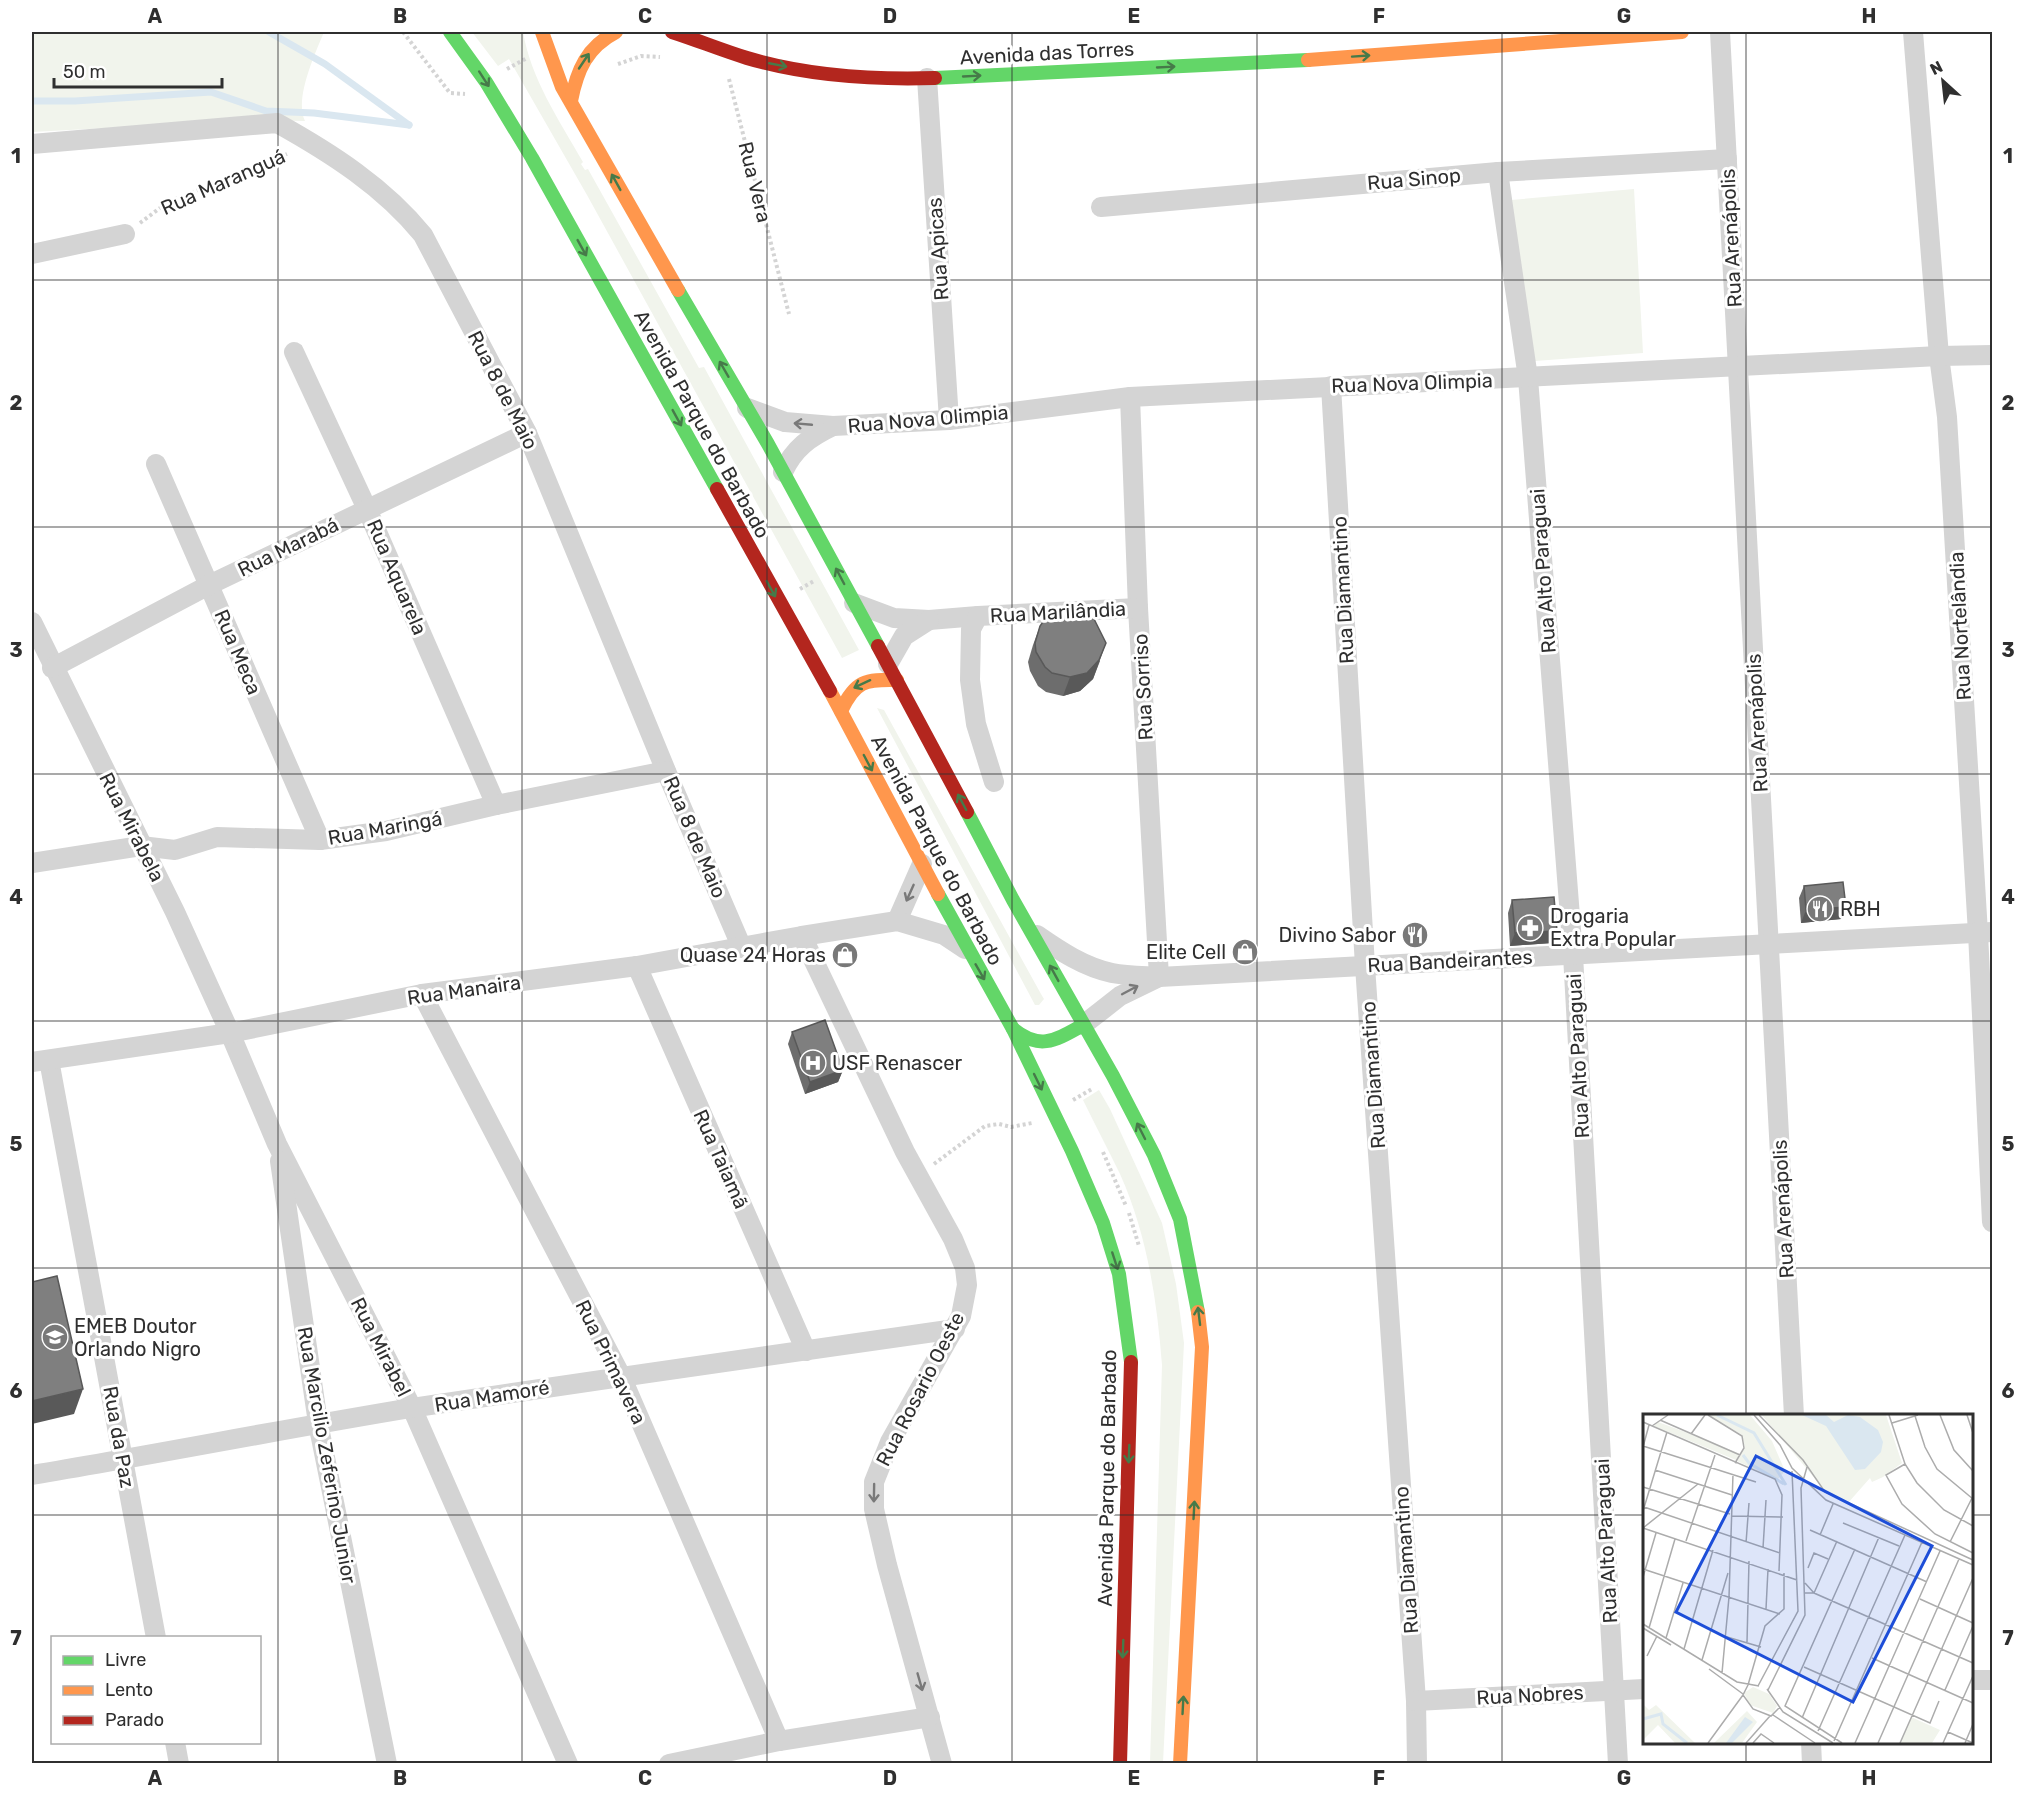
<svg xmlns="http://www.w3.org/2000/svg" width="2024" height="1795" font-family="Rubik,sans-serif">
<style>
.green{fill:#f1f4ec}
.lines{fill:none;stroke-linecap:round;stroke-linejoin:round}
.stream{stroke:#dae7f0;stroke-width:7}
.path{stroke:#d4d4d4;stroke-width:4;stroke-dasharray:3 3;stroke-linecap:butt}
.street{stroke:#d4d4d4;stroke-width:20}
.fast{stroke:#63d668;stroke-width:14}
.slow{stroke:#ff974d;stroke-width:14}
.jam{stroke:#b3261e;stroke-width:14}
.wall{fill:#6d6d6d}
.shaded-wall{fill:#595959}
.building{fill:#7f7f7f;stroke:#595959;stroke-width:1.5}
.oneway{stroke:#467a49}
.oneway2{stroke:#797979}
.grid{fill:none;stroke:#2f2f2f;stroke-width:1.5;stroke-opacity:0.55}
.labels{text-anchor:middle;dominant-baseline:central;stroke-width:6;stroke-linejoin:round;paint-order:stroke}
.street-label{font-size:20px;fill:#2f2f2f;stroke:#fff}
.poi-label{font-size:20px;fill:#2f2f2f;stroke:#fff;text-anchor:start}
.inset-river{fill:none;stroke:#dae7f0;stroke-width:3}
.inset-road{fill:none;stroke:#acacac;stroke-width:1.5}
.view{fill:#1d4ed8;fill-opacity:0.15;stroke:#1d4ed8;stroke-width:3}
.inset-edge{fill:none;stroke:#2f2f2f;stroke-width:3}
.neatline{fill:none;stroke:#2f2f2f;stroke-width:2}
.grid-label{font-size:20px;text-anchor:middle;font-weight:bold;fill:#2f2f2f}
</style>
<rect width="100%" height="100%" fill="#fff"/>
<g class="green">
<path d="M 32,32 L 324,32 C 315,54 294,99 305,121 L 255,120 L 32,132 Z"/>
<path d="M 472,32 L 523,32 C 531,79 559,120 583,162 L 581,164 L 585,170 L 588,169 L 699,368 L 704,367 L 859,650 L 842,658 L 587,195 L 509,59 L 498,66 Z"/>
<path d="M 1634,189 L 1643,353 L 1535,361 L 1511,200 Z"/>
<path d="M 877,708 L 884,710 L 1041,994 L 1044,999 L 1039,1005 L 1035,1005 Z"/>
<path d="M 1099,1090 L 1110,1109 L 1162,1223 L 1176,1284 L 1184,1343 L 1163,1763 L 1150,1763 L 1162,1365 C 1157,1300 1147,1234 1120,1174 C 1108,1149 1095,1125 1083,1100 Z"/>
</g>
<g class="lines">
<g class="stream">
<path d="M 269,32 L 325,64 L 409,125"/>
<path d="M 32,101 L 75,101 L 211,92 L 266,111 L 314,113 L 409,125"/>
</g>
<g class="path">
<path d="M 403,32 L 450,93 L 465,94"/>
<path d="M 618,64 L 641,56 L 660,57"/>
<path d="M 507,69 L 527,58"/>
<path d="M 729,79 L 789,314"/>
<path d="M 140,223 L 168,202 L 287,154"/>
<path d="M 800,589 L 814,581"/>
<path d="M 1073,1100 L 1092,1089"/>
<path d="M 1103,1152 L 1126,1206"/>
<path d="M 934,1164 L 985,1126 L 999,1124 L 1011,1127 L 1032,1123"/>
<path d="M 1129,1213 L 1139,1246"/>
</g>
<g class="street">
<path d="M 1720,32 L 1794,1416"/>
<path d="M 1913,32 L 1939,356 L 1947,417 L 1978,933 L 1992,1222"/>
<path d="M 927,78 L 949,420"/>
<path d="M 32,144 L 277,123 C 331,153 384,187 423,235 L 527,433 L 666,771 L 742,948"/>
<path d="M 1498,172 L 1528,378 L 1573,955 L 1618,1764"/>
<path d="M 1101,207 L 1498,172 L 1727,159"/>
<path d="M 32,254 L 125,234"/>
<path d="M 294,352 L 367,509 L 496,805"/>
<path d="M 1331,386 L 1365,966 L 1416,1701 L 1417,1764"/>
<path d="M 1130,397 L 1138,608 L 1159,977 L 1992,932"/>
<path d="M 747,408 L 785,422 L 833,426 C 810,437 794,448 783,472"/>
<path d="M 833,426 L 949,420 L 1130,397 L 1939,356 L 1992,355"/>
<path d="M 156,464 L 320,840"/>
<path d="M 854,603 L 894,618 L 929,620 L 978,616"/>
<path d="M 32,622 L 175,912 L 230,1033 L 277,1144 L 412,1408 L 568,1764"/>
<path d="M 888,664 L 904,636 L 929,620"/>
<path d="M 52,668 L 209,585 L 527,433"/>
<path d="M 994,782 L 976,724 L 970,680 L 971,629 L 978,616 L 1138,608"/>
<path d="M 32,863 L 141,846 L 175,850 L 217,837 L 320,840 L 386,831 L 496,805 L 666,771"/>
<path d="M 897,921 L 922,864"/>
<path d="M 1037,935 C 1060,951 1084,967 1112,973 C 1127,976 1144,976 1159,977 L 1120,996 L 1083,1025"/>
<path d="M 802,936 L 905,1152 L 953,1239 L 965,1268 L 967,1285 L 961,1316 L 890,1442 L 874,1482 L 874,1509 L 887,1565 L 942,1764"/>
<path d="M 637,966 L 806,1351"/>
<path d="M 422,994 L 621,1376 L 779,1741"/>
<path d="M 49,1060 L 156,1638"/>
<path d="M 32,1062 L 230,1033 L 422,994 L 637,966 L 802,936 L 897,921 L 944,935 L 965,949"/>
<path d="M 280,1161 L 318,1423 L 387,1764"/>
<path d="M 32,1475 C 158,1454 284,1429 411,1408 C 592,1380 774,1356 955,1329"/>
<path d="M 1972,1680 L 1992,1680"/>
<path d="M 1416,1701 L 1644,1689"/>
<path d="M 175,1742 L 179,1764"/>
<path d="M 1811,1742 L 1812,1764"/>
<path d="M 669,1764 L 779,1741 L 930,1717"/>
</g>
<g class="fast">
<path d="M 450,32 L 486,82 L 532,158 L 717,489"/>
<path d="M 935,78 L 1308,60"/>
<path d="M 678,290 L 768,444 L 878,646"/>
<path d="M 967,812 L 1013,900 L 1113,1076 L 1154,1155 L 1180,1219 L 1198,1312"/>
<path d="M 938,894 L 1013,1029 L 1072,1151 L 1103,1223 L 1119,1274 L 1131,1362"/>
<path d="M 1013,1029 C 1040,1051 1056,1040 1083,1025"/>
</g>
<g class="slow">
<path d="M 542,32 L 562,87 L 678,290"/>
<path d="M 1308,60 L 1682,32"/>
<path d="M 571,101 C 577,70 587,47 616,32"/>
<path d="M 830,691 L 938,894"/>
<path d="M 841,711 C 855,681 865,679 897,680"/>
<path d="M 1180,1764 L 1202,1347 L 1198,1312"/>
</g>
<g class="jam">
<path d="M 672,32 C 697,40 721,50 747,58 C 808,76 872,80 935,78"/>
<path d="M 717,489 L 830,691"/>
<path d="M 878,646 L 967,812"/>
<path d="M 1120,1764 L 1131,1362"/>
</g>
</g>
<g class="wall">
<path d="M 1040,626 L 1100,661 L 1093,679 L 1080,691 L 1063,696 L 1046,692 L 1038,686 L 1030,671 L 1028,662 L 1033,645 Z"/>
<path d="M 1804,886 L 1841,919 L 1801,923 L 1799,898 Z"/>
<path d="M 1512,900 L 1552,943 L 1510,946 L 1508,913 Z"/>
<path d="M 792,1032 L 843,1070 L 838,1082 L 805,1094 L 788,1044 Z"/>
</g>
<g class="shaded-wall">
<path d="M 1106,643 L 1093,679 L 1080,691 L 1063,696 L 1070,677 Z"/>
<path d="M 1846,907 L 1841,919 L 1801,923 L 1806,910 Z"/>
<path d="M 1557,931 L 1552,943 L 1510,946 L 1515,933 Z"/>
<path d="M 843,1070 L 838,1082 L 805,1094 L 810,1082 Z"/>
<path d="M 83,1389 L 74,1414 L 32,1424 L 32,1401 Z"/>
</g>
<g class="building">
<path d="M 1070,609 L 1079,610 L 1094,619 L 1106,643 L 1099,660 L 1087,673 L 1070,677 L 1052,673 L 1045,667 L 1036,652 L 1035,643 L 1040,626 L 1045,619 L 1061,610 Z"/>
<path d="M 1843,882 L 1846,907 L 1806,910 L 1804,886 Z"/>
<path d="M 1554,897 L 1557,931 L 1515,933 L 1512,900 Z"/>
<path d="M 825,1020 L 843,1070 L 810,1082 L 792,1032 Z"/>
<path d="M 57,1276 L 83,1389 L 32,1401 L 32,1282 Z"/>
</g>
<defs><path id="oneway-shaft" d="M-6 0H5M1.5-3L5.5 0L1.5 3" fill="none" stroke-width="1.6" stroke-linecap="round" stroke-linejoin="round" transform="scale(1.5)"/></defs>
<g class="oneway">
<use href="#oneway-shaft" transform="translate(1361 56) rotate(-4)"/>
<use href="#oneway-shaft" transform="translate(584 61) rotate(-56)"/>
<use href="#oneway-shaft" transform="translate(778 65) rotate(11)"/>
<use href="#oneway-shaft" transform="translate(1166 67) rotate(-3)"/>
<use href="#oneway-shaft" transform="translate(972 76) rotate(-3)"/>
<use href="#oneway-shaft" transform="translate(484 79) rotate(57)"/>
<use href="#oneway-shaft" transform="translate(616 182) rotate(-119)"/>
<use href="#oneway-shaft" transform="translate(582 248) rotate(61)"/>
<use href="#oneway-shaft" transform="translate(724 369) rotate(-120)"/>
<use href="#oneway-shaft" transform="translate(677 418) rotate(61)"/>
<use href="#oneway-shaft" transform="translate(840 576) rotate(-118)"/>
<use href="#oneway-shaft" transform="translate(771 589) rotate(61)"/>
<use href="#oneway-shaft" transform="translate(862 684) rotate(155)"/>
<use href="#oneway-shaft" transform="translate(868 763) rotate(62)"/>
<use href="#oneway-shaft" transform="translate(962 802) rotate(-118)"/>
<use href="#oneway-shaft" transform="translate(980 972) rotate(60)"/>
<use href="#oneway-shaft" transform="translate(1054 973) rotate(-119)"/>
<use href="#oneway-shaft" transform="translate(1038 1082) rotate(64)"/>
<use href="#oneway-shaft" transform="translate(1141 1131) rotate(-117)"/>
<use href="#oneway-shaft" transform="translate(1115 1261) rotate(72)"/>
<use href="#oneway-shaft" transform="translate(1199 1316) rotate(-97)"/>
<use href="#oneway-shaft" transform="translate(1129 1454) rotate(92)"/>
<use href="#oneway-shaft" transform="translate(1194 1510) rotate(-87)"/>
<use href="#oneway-shaft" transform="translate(1123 1649) rotate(92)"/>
<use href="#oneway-shaft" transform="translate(1183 1705) rotate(-87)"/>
</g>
<g class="oneway2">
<use href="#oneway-shaft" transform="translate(803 424) rotate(-175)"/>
<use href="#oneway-shaft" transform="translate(910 893) rotate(114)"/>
<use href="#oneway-shaft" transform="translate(1130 990) rotate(-28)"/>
<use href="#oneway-shaft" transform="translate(874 1493) rotate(91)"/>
<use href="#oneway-shaft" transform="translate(920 1682) rotate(74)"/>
</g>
<path class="grid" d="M 278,32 L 278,1764M 522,32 L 522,1764M 767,32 L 767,1764M 1012,32 L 1012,1764M 1257,32 L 1257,1764M 1502,32 L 1502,1764M 1746,32 L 1746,1416M 32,280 L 1992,280M 32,527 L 1992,527M 32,774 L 1992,774M 32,1021 L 1992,1021M 32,1268 L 1992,1268M 32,1515 L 1644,1515M 1972,1515 L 1992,1515M 1746,1742 L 1746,1764"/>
<defs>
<symbol id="restaurant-disc" viewBox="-11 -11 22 22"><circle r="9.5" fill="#787878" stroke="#fff"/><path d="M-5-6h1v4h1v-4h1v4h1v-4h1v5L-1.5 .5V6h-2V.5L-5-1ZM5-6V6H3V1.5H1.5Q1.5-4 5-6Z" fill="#fff"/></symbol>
<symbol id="pharmacy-disc" viewBox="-11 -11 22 22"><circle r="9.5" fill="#787878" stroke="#fff"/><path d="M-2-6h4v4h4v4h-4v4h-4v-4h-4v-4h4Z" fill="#fff"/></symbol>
<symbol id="shop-disc" viewBox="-11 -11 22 22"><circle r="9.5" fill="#787878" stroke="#fff"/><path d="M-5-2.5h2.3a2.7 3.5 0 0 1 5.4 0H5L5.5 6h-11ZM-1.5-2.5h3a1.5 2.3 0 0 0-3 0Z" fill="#fff"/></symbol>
<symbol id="hospital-disc" viewBox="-11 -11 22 22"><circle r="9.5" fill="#787878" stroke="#fff"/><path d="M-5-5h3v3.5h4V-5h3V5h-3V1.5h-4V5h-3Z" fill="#fff"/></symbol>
<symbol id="school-disc" viewBox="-11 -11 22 22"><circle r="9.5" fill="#787878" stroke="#fff"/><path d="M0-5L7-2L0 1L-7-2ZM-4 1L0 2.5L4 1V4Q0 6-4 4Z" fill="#fff"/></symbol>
</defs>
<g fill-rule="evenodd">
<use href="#restaurant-disc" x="1805" y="894" width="30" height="30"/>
<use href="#pharmacy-disc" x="1515" y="913" width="30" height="30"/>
<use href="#restaurant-disc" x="1400" y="920" width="30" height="30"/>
<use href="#shop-disc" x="1230" y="937" width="30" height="30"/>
<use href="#shop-disc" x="830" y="940" width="30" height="30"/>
<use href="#hospital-disc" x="798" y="1048" width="30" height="30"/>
<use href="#school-disc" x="40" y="1322" width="30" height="30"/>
</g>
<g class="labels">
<g class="street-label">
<text transform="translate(1047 53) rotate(-3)">Avenida das Torres</text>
<text transform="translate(1414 179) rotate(-5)">Rua Sinop</text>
<text transform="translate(223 182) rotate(-24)">Rua Maranguá</text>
<text transform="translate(755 182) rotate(76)">Rua Vera</text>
<text transform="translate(1731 238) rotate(-93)">Rua Arenápolis</text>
<text transform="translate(938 249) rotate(-94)">Rua Apicas</text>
<text transform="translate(1412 383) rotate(-2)">Rua Nova Olimpia</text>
<text transform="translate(503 390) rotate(63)">Rua 8 de Maio</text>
<text transform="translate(928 419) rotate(-5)">Rua Nova Olimpia</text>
<text transform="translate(702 424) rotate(61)">Avenida Parque do Barbado</text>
<text transform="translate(288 547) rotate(-26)">Rua Marabá</text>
<text transform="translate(1543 571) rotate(-94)">Rua Alto Paraguai</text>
<text transform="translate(397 577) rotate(67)">Rua Aquarela</text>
<text transform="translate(1343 590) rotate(-93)">Rua Diamantino</text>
<text transform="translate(1058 612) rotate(-3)">Rua Marilândia</text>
<text transform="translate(1960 626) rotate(-93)">Rua Nortelândia</text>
<text transform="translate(238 652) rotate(67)">Rua Meca</text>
<text transform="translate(1143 687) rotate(-93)">Rua Sorriso</text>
<text transform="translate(1757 723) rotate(-93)">Rua Arenápolis</text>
<text transform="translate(132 827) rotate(63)">Rua Mirabela</text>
<text transform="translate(385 828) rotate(-10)">Rua Maringá</text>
<text transform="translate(695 837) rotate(67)">Rua 8 de Maio</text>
<text transform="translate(937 850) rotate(62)">Avenida Parque do Barbado</text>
<text transform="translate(1450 961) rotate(-3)">Rua Bandeirantes</text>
<text transform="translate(464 990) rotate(-8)">Rua Manaira</text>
<text transform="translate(1578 1056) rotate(-93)">Rua Alto Paraguai</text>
<text transform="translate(1373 1075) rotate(-94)">Rua Diamantino</text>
<text transform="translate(721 1159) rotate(66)">Rua Taiamã</text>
<text transform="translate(1783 1209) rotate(-93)">Rua Arenápolis</text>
<text transform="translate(381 1347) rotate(63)">Rua Mirabel</text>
<text transform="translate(611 1362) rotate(64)">Rua Primavera</text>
<text transform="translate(920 1389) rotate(-63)">Rua Rosario Oeste</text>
<text transform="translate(492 1396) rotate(-9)">Rua Mamoré</text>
<text transform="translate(119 1437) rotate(80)">Rua da Paz</text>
<text transform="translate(327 1455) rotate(80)">Rua Marcilio Zeferino Junior</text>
<text transform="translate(1107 1478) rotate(-89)">Avenida Parque do Barbado</text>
<text transform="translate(1606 1541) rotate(-93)">Rua Alto Paraguai</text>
<text transform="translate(1406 1560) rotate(-94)">Rua Diamantino</text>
<text transform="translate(1530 1695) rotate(-3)">Rua Nobres</text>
</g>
<g class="poi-label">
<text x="1840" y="909">RBH</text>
<text x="1550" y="916">Drogaria<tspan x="1550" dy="23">Extra Popular</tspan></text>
<text x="1396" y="935" text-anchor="end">Divino Sabor</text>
<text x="1226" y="952" text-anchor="end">Elite Cell</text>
<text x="826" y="955" text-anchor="end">Quase 24 Horas</text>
<text x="832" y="1063">USF Renascer</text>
<text x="74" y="1326">EMEB Doutor<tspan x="74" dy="23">Orlando Nigro</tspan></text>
</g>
</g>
<g transform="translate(1643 1414)">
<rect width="330" height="330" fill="#fff"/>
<path d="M 66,1 L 107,1 L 129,27 L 142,57 L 134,66 L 94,47 L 102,34 L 99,21 ZM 119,1 L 243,1 L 259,49 L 240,63 L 229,68 L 227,64 L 205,89 L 183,78 ZM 15,8 L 64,26 L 97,40 L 93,46 L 11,12 ZM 110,273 L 126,280 L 134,292 L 130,299 L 107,291 L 101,279 ZM 0,290 L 6,296 L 13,291 L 52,329 L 32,329 L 15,311 L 0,326 ZM 104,297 L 114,308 L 99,329 L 71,329 ZM 268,303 L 297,316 L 289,329 L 257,329 Z" fill="#f1f4ec"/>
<path d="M 159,1 L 183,1 L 191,8 L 205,1 L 217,3 L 235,16 L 240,28 L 238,38 L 222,55 L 212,56 L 183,12 ZM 102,303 L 110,308 L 89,329 L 83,329 Z" fill="#dae7f0"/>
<path class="inset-river" d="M 74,1 L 111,19 L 143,71M 100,41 L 106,49 L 141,70M 0,305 L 18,300 L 20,310 L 44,329"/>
<path class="inset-road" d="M 65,1 L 99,22 L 101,34 L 92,49M 111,1 L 137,31 L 149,54 L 183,86 L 330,151M 116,1 L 160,46 L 182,78 L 330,146M 246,1 L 262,50 L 274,69 L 301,96 L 330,112M 297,1 L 311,36 L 330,57M 324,1 L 330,19M 272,2 L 282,33 L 294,55 L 330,85M 17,6 L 97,41M 0,8 L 132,65 L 139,81 L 136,157M 249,9 L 275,1M 9,12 L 25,1M 48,20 L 62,1M 0,32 L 113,68M 0,33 L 6,11M 262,50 L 243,61 L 259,90 L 292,120 L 330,139M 12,56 L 89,81M 0,73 L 87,100M 1,93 L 137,139M 0,97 L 24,18M 88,102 L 140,103M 200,109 L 256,132M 0,114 L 154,166M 0,114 L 55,70M 167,116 L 284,168M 177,121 L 190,90M 43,127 L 72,41M 194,127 L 171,179 L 330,249M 307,128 L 330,82M 103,129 L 106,89M 120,134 L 123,86M 165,154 L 171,139 L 185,145M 0,155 L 137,200M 0,163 L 13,119M 162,169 L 171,179 L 162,179M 277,185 L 330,209M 123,195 L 125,155M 0,210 L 94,268 L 116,272M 0,214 L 28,231M 6,214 L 32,125M 84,223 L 118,233M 23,224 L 40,169M 104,228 L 106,147M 41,235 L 70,136M 4,242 L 14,222M 229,244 L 330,289M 59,246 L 85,159M 161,253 L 287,309 L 296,287M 66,255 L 100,280M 79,259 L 86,183 L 90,60M 105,271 L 122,212 L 141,195 L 141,159M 105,271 L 100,281 L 110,295 L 128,302 L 137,293M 115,272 L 155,197 L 149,57M 124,275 L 140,298 L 190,329M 125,276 L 162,201 L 158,74 L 164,53M 302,276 L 330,212M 130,301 L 172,329M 159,304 L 236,123M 175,317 L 262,121M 305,318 L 330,329M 191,327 L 279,128M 65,329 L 100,281M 103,329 L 127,302M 110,329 L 118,320 L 131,329M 199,329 L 142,292 L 212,135M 212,329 L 297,137M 235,329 L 316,145M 257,329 L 330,164M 300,329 L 330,262M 322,329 L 330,310"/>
<path class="view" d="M 113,42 L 289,132 L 210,288 L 33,198 Z"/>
<rect width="330" height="330" class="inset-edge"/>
</g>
<rect width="2024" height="1795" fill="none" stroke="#ffffff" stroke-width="66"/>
<rect x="51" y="1636" width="210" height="108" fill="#ffffff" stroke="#acacac" stroke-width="1.5"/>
<rect x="63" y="1656" width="30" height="9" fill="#63d668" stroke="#acacac" stroke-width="1.5"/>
<text x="105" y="1666" font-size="18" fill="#2f2f2f">Livre</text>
<rect x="63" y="1686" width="30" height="9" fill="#ff974d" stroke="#acacac" stroke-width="1.5"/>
<text x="105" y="1696" font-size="18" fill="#2f2f2f">Lento</text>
<rect x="63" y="1716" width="30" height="9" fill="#b3261e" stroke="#acacac" stroke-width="1.5"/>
<text x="105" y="1726" font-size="18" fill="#2f2f2f">Parado</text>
<g transform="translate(1943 81) rotate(333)" stroke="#ffffff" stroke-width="4.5" paint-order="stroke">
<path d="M0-4.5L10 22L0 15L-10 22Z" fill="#2f2f2f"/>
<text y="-9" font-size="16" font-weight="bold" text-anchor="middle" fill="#2f2f2f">N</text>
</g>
<path d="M54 78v9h168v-9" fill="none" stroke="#2f2f2f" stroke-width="3"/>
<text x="63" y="78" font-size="18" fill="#2f2f2f" stroke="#ffffff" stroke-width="4.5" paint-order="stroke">50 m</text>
<rect x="33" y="33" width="1958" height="1729" class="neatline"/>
<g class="grid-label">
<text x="155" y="23">A</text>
<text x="400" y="23">B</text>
<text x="645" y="23">C</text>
<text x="890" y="23">D</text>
<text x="1134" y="23">E</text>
<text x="1379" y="23">F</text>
<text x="1624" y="23">G</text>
<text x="1869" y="23">H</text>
<text x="16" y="163">1</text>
<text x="2008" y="163">1</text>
<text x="16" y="410">2</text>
<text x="2008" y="410">2</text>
<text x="16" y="657">3</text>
<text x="2008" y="657">3</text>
<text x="16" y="904">4</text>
<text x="2008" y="904">4</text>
<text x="16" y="1151">5</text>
<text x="2008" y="1151">5</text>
<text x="16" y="1398">6</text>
<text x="2008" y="1398">6</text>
<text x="16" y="1645">7</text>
<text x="2008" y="1645">7</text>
<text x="155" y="1785">A</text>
<text x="400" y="1785">B</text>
<text x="645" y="1785">C</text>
<text x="890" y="1785">D</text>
<text x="1134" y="1785">E</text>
<text x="1379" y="1785">F</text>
<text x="1624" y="1785">G</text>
<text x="1869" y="1785">H</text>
</g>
</svg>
